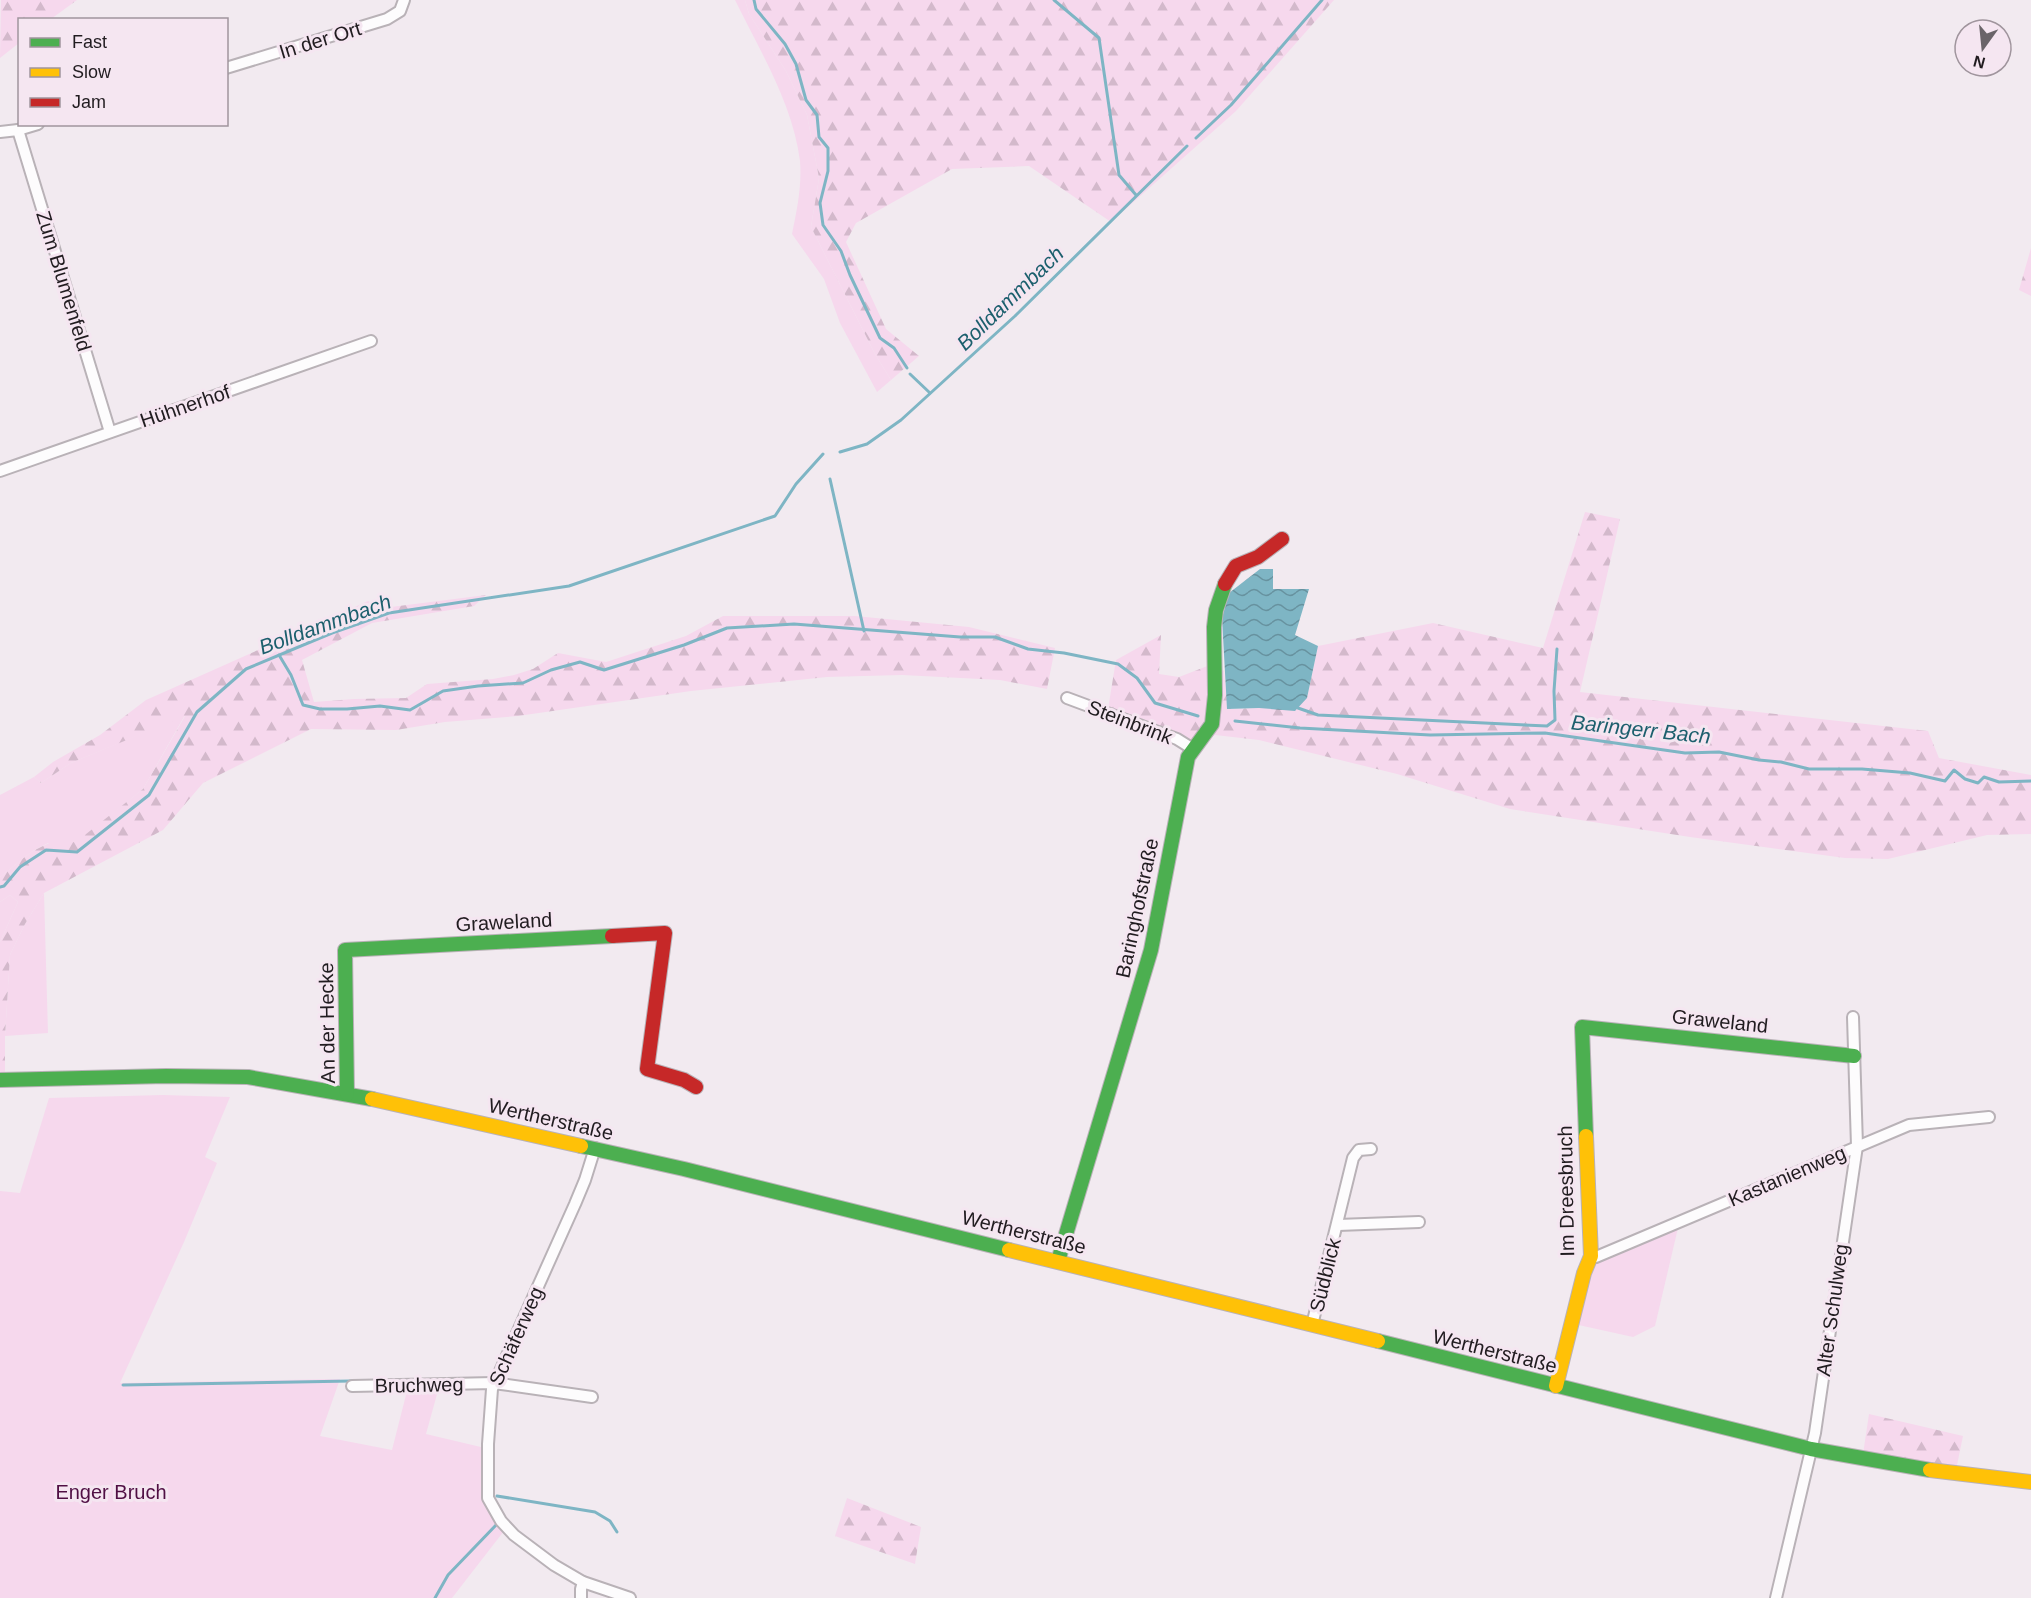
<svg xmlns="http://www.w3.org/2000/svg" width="2031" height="1598" font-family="Arial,sans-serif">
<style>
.green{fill:#f6d8ed}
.forest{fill:url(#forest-firs)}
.water{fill:url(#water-waves)}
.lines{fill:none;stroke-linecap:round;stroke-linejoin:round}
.stream{stroke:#7eb5c4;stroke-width:3}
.street-casing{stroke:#b9b2b7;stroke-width:14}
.fast-casing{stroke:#b9b2b7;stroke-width:16}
.slow-casing{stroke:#b9b2b7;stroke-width:16}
.jam-casing{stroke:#b9b2b7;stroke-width:16}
.street{stroke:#fdfcfd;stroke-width:10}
.fast{stroke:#4caf50;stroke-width:14}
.slow{stroke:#ffc107;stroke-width:14}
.jam{stroke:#c62828;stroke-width:14}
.labels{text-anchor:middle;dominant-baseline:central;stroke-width:6;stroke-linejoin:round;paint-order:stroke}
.street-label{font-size:20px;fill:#211c20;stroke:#f5e6f1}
.park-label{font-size:20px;fill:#500f44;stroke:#f5e6f1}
.water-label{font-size:21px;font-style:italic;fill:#1c5f6d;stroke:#f5e6f1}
</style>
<defs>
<pattern id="forest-firs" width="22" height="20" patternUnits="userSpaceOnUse" patternTransform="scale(1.5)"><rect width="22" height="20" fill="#f6d8ed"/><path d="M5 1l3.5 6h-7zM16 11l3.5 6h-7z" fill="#d3b9cb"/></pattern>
<pattern id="water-waves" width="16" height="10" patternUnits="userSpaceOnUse" patternTransform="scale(1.5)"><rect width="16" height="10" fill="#7eb5c4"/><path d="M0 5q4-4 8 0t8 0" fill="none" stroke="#67929f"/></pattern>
</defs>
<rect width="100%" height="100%" fill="#f2eaf0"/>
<g class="green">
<path d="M 735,0 L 745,0 L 749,14 L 786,71 L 807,115 L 819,178 L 811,227 L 875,354 L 891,380 L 877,392 L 840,323 L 824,279 L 792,234 C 797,210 802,186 800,161 C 793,104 760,51 735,0 Z"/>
<path d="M 185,715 L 143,789 L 76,843 L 48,843 L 31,852 L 0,877 L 0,795 L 34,777 L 41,783 L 71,763 Z"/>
<path d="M 44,893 L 48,1033 L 5,1036 L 10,955 L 25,924 Z"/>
<path d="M 10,895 L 18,902 L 0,942 L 0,902 Z"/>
<path d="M 163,1095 L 230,1097 L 205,1157 L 217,1163 L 184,1242 L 120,1383 L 340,1379 L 320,1436 L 392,1450 L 408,1387 L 439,1387 L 426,1434 L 485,1448 L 483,1500 L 504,1531 L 452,1598 L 0,1598 L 0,1191 L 20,1193 L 49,1098 Z"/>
<path d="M 1678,1228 L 1655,1326 L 1633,1337 L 1574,1324 L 1592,1267 L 1596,1262 Z"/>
</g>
<g class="forest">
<path d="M 1,0 L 77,0 L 51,19 L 20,20 L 19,43 L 0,58 Z"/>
<path d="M 745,0 L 1334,0 L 1236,111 L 1111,222 L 1029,166 L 952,169 L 856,223 L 846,242 L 886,329 L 919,356 L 891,380 L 875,354 L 811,227 L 819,178 L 807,115 L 786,71 L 749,14 Z"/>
<path d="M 2031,248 L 2031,296 L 2019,290 Z"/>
<path d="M 1585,512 L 1620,519 L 1580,692 L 1928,731 L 1939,758 L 2031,775 L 2031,834 L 1987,835 L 1888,859 L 1845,858 L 1690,837 L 1510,809 L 1397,774 L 1259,740 L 1215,735 L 1201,744 L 1108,709 L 1116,660 L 1161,635 L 1159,674 L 1179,677 L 1210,665 L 1224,671 L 1228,709 L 1259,708 L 1307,698 L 1318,646 L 1433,623 L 1543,648 Z"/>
<path d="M 486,595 L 474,606 L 372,623 L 302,660 L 314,702 L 354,699 L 406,698 L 427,684 L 493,679 L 514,675 L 533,669 L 558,653 L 606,662 L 686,636 L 723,616 L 855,616 L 969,627 L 1055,648 L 1047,689 L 1000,680 L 902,675 L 827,677 L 691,691 L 518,716 L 445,722 L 396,730 L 311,729 L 203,783 L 163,830 L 44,893 L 25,924 L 10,955 L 5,1036 L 5,1077 L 0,1077 L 0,942 L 18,902 L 10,895 L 0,902 L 0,877 L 31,852 L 49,843 L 76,842 L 143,789 L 185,716 L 71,763 L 41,783 L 34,777 L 53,762 L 100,735 L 146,700 L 368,601 L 383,608 Z"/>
<path d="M 1869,1414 L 1963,1436 L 1956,1470 L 1863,1454 Z"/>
<path d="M 847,1498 L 921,1527 L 915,1564 L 835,1536 Z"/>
</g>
<path class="water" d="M 1260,569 L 1273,569 L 1273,589 L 1309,589 L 1295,635 L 1318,646 L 1307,698 L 1295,711 L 1259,708 L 1227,709 L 1222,618 L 1229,593 Z"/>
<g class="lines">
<g class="stream">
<path d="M 754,0 L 756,9 L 785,44 L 796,64 L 806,100 L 817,115 L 819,137 L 828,148 L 828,171 L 820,203 L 823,225 L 841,251 L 850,275 L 880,338 L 894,348 L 907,368"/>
<path d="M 1054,0 L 1099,38 L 1119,175 L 1136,195"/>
<path d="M 1196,138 L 1231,105 L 1322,0"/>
<path d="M 910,374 L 930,393"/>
<path d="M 840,452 L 867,444 L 901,420 L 1015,316 L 1187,146"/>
<path d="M 830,479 L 864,631"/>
<path d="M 279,655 L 291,675 L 303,705 L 320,709 L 347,709 L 380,706 L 410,710 L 443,691 L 478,686 L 523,683 L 551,670 L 580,662 L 604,670 L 684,645 L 727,628 L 794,624 L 960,637 L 995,637 L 1028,649 L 1064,653 L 1118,664 L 1137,678 L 1155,703 L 1198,716"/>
<path d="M 1298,708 L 1318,715 L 1547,726 L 1555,720 L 1554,691 L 1557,649"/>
<path d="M 1235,721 L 1300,728 L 1430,735 L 1545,733 L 1685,753 L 1719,752 L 1759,760 L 1781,762 L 1809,769 L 1862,769 L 1910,773 L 1945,781 L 1954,770 L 1965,779 L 1978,783 L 1984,777 L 1999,782 L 2031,781"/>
<path d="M 0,887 L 4,886 L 20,867 L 46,850 L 77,852 L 149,795 L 197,712 L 246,669 L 332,633 L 389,613 L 569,586 L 775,516 L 796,484 L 823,454"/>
<path d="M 123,1385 L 351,1381"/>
<path d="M 497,1496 L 595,1512 L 610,1521 L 617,1532"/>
<path d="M 435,1598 L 448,1575 L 498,1523"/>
</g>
<defs>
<g id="street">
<path d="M 226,68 L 387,19 L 400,11 L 404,0"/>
<path d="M 18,130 L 110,432"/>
<path d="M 0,132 L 18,130 L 38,124"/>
<path d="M 0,471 L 371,341"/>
<path d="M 1067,698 L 1177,739 L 1193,749"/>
<path d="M 595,1148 L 585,1180 L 575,1204 L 492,1389 L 488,1444 L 488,1498 L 501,1521 L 514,1535 L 554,1565 L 583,1582 L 630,1598"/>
<path d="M 1338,1225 L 1419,1222"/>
<path d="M 1591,1256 L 1596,1257 L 1909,1125 L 1989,1117"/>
<path d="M 1312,1325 L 1353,1158 L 1359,1150 L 1371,1149"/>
<path d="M 352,1386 L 494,1383 L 592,1397"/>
<path d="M 581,1598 L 581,1589 L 583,1582"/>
<path d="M 1776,1598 L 1815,1433 L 1857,1146 L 1853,1017"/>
</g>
<g id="fast">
<path d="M 0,1080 L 166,1076 L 248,1077 L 372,1099"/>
<path d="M 347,1094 L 345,950 L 612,936"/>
<path d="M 1586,1136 L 1582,1027 L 1854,1056"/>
<path d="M 581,1146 L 684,1169 L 1009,1250"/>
<path d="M 1058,1261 L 1151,950 L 1188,757 L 1212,724 L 1215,695 L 1214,627 L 1216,610 L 1225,584"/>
<path d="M 1378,1341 L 1811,1449 L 1930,1470"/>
</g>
<g id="slow">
<path d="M 372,1099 L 581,1146"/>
<path d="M 1009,1250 L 1378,1341"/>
<path d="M 1556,1386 L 1584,1273 L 1591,1256 L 1586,1136"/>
<path d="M 1930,1470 L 2031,1482"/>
</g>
<g id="jam">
<path d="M 1225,584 L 1236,566 L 1258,557 L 1282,539"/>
<path d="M 612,936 L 665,933 L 647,1069 L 684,1080 L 696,1087"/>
</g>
</defs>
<use href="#street" class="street-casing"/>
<use href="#fast" class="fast-casing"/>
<use href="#slow" class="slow-casing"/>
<use href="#jam" class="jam-casing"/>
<use href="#street" class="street"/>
<use href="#fast" class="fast"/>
<use href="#slow" class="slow"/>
<use href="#jam" class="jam"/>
</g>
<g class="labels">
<g class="street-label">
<text transform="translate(320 40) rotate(-17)">In der Ort</text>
<text transform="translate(64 281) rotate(73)">Zum Blumenfeld</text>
<text transform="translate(185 406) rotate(-19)">Hühnerhof</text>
<text transform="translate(1130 722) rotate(21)">Steinbrink</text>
<text transform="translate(1137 908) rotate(-78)">Baringhofstraße</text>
<text transform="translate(504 922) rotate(-3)">Graweland</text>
<text transform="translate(1720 1021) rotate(6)">Graweland</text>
<text transform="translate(327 1023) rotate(-91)">An der Hecke</text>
<text transform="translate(551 1119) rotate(13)">Wertherstraße</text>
<text transform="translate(1787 1176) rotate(-23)">Kastanienweg</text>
<text transform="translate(1566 1191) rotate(-91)">Im Dreesbruch</text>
<text transform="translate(1024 1232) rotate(14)">Wertherstraße</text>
<text transform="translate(1325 1275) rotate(-76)">Südblick</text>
<text transform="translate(1832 1310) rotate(-82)">Alter Schulweg</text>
<text transform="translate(516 1336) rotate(-66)">Schäferweg</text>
<text transform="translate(1495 1351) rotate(14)">Wertherstraße</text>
<text transform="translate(419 1385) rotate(-1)">Bruchweg</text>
</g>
<g class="park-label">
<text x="111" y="1492">Enger Bruch</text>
</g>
<g class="water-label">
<text transform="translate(1010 298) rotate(-44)">Bolldammbach</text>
<text transform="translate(325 624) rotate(-20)">Bolldammbach</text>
<text transform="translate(1641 729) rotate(6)">Baringerr Bach</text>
</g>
</g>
<rect x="18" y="18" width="210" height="108" fill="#f5e6f1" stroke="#a0959d" stroke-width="1.5"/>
<rect x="30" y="38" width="30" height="9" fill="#4caf50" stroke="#a0959d" stroke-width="1.5"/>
<text x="72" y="48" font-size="18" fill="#211c20">Fast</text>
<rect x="30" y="68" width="30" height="9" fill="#ffc107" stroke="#a0959d" stroke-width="1.5"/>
<text x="72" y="78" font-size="18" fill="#211c20">Slow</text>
<rect x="30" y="98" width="30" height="9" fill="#c62828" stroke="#a0959d" stroke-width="1.5"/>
<text x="72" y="108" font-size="18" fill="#211c20">Jam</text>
<g transform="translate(1983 48) rotate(195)"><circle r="28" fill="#f5e6f1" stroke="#a0959d" stroke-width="1.5"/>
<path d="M0-4.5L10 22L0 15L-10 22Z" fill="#6a6469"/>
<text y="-9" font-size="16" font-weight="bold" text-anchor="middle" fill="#211c20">N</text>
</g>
</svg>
